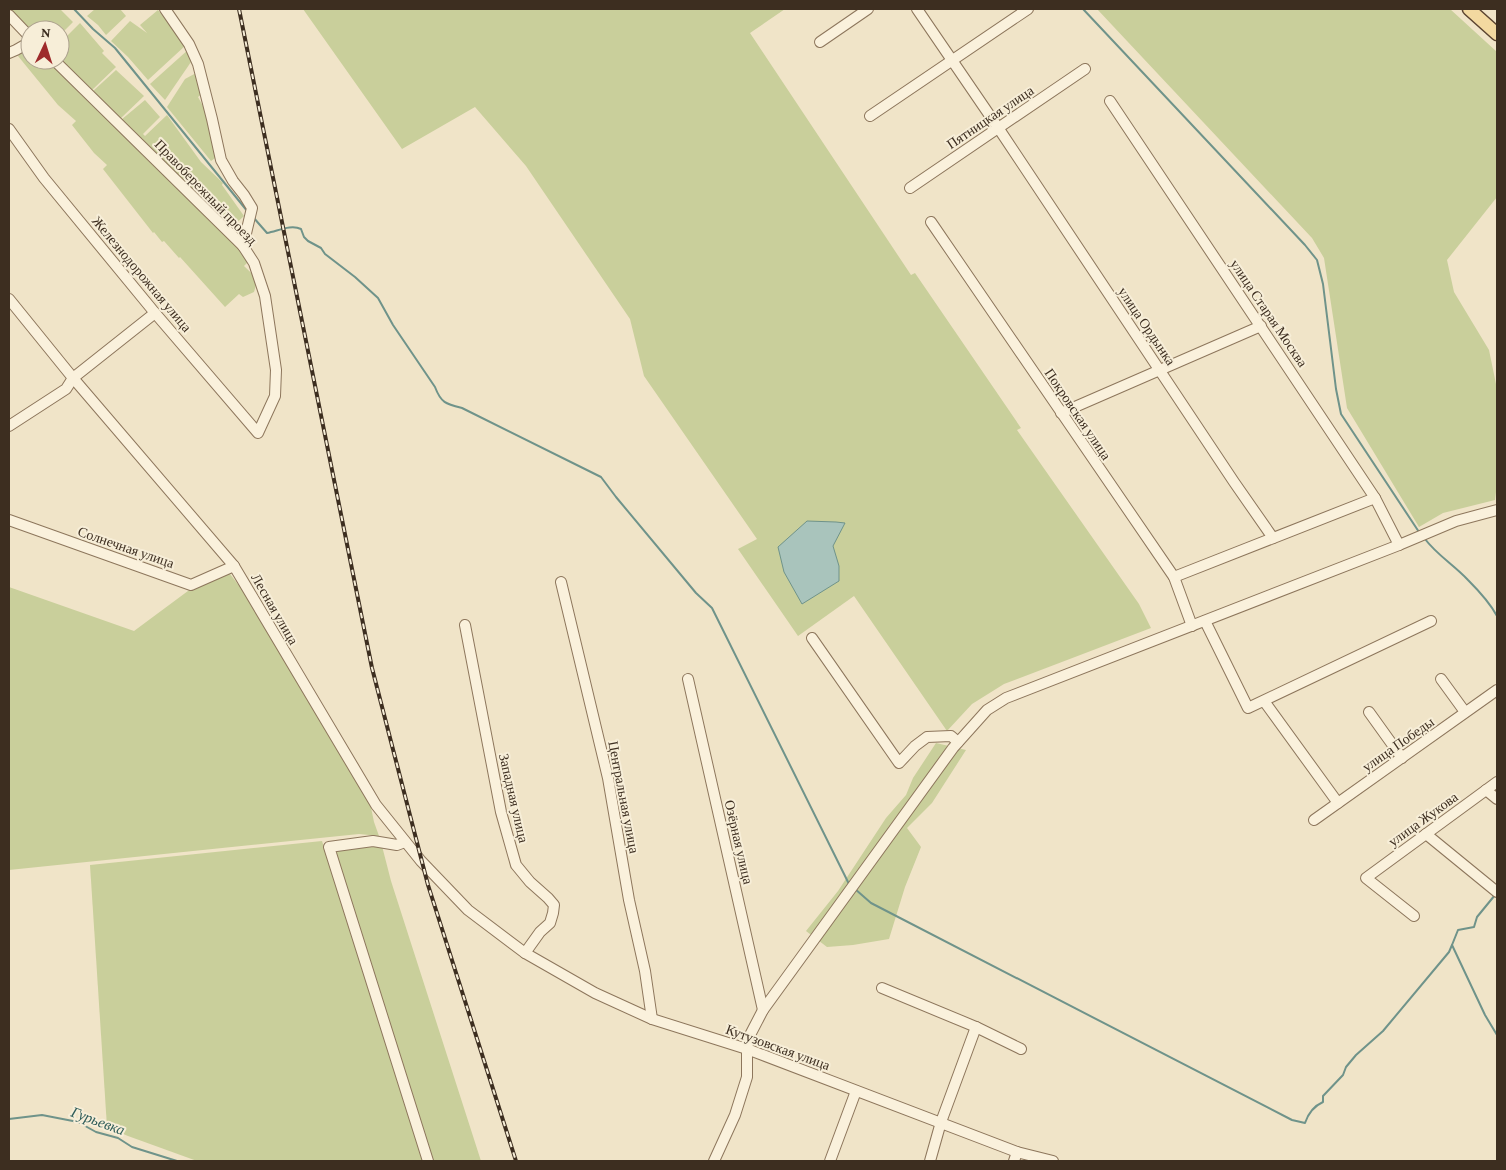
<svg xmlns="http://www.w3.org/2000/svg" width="1506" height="1170" font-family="'Crimson Pro',serif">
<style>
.green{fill:#c9cf9b}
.water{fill:#a9c4bc;stroke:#6f938a}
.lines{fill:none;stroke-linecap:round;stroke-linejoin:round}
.stream{stroke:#6f938a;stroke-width:2}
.minor-casing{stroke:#8d765c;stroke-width:12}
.major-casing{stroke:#5b4430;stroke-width:15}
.minor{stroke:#faf1dc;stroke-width:10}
.major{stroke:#f3d9a0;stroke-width:12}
.rail-casing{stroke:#3d2e20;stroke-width:4}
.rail{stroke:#f7eed8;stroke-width:2;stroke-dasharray:5.5;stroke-linecap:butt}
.labels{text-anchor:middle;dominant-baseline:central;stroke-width:4;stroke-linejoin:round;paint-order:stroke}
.street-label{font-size:14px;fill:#3d2e20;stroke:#f7eed8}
.water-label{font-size:15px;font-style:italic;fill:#2f5d5a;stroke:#f7eed8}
</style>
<rect width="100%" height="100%" fill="#f0e4c8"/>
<g class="green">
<path d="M 9,9 L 62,9 L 61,10 L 73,22 L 60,35 L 60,30 L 30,30 L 30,31 Z"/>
<path d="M 95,9 L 120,9 L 126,16 L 106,35 L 98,25 L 87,16 Z"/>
<path d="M 303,9 L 785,9 L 750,33 L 911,275 L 915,273 L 1021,428 L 1017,430 L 1139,604 L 1151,628 L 1004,684 L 972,704 L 947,731 L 854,596 L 798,636 L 738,549 L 757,539 L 644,376 L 630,319 L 526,166 L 475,107 L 402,149 Z"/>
<path d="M 1097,9 L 1450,9 L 1497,52 L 1497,197 L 1447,260 L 1454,292 L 1489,350 L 1497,389 L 1497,484 L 1495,500 L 1443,513 L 1419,527 L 1347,408 L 1324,258 L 1312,238 Z"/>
<path d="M 158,10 L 186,45 L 148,80 L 128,57 L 111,41 L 130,21 L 147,33 L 140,25 Z"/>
<path d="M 80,23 L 104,51 L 102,53 L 116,67 L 91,91 L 60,60 L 60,43 Z"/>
<path d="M 30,46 L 30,60 L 48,60 L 238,247 L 248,262 L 244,266 C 254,276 259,277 254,292 L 243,297 L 239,294 L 225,307 L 180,257 L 179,258 L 164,241 L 162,242 L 154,232 L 153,233 L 103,169 L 107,165 L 94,153 L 72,125 L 76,121 L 58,105 L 18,56 Z"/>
<path d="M 189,49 L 193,59 L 165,100 L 150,84 Z"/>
<path d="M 116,70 L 144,96 L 120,119 L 92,92 Z"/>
<path d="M 198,72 L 203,93 L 198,97 L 210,119 L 218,156 L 211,161 L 167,107 L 185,79 Z"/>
<path d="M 145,100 L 160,117 L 143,134 L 145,136 L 167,115 L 201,162 L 223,183 L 222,185 L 244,216 L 229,230 L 140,141 L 143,138 L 140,140 L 121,120 Z"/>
<path d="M 223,565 L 268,623 L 369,798 L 374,822 L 379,836 L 359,834 L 9,870 L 9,587 L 134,631 Z"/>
<path d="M 936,743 L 966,750 L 932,803 L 907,828 L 921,847 L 905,887 L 889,939 L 853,945 L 827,947 L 806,931 L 838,891 L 886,818 L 906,795 L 913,778 Z"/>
<path d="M 322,841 L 424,1161 L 197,1161 L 128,1136 L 107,1127 L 90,865 Z"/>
<path d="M 382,846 L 391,881 L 481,1161 L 433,1161 L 334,851 Z"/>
</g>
<path class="water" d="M 807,521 L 836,522 L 845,523 L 833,546 L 839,566 L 839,581 L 802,604 L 784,572 L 778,547 Z"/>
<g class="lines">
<g class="stream">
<path d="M 74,9 L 93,29 L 115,48 L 248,212"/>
<path d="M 1083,9 L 1305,245 L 1317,260 L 1323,284 L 1336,389 L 1341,414 L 1419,532"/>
<path d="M 253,217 L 267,233 C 278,231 291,224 301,229 L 304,237 L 308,241 L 321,248 L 325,254 L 355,277 L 378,298 L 393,325 L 435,387 C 441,403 446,404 462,408 L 601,477 L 616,497 L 696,593 L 712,608 L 849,884"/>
<path d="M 1425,539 C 1437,555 1454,565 1468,580 C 1479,591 1490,603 1497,616"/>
<path d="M 855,889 L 871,903 L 1292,1120 L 1305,1123 C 1308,1114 1314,1106 1323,1102 L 1323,1096 L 1343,1075 L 1346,1067 L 1356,1055 L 1383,1031 L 1449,952 L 1452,945"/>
<path d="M 1495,895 L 1477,917 L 1474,927 L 1458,930 L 1452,945 L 1485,1015 L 1497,1035"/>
<path d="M 9,1119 L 42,1115 L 78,1122 L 96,1132 L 118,1138 L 132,1147 L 177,1161"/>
</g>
<defs>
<g id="minor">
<path d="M 165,9 L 189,44 L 198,64 L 212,119 L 221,160 L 233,181 L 244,195 L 252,208 L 243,246"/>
<path d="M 917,9 L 999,129 L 1234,482 L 1273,538"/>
<path d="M 9,15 L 30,37"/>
<path d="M 820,42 L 868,9"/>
<path d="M 9,53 L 16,50 L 30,42"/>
<path d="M 1110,101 L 1375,498 L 1399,545"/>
<path d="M 870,116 L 1028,9"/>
<path d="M 9,129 L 44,178 L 155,313 L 258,433 L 275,396 L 276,370 L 265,296 L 254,263 L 243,246 L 54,60"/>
<path d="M 910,188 L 1085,69"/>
<path d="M 931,222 L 1174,577 L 1192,626"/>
<path d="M 9,299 L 73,378 L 234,566 L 376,805 L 421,861 L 468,910 L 525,953 L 595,993 L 652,1019 L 747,1049 L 1017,1152 L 1053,1161"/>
<path d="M 1061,413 L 1261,326"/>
<path d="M 9,426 L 66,389 L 73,378 L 155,313"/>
<path d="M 9,520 L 191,585 L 234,566"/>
<path d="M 1174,577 L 1375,498"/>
<path d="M 561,582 L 608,778 L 629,900 L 645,971 L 652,1019"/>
<path d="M 1205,621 L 1248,708 L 1431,621"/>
<path d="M 465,625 L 501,812 L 516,865 L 530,882 L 548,898 L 554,905 L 553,913 L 550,923 L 540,932 L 525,953"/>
<path d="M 812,638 L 899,763 L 915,746 L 927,737 L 951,736 L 958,742"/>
<path d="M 688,679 L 763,1010"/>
<path d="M 1441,679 L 1465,712"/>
<path d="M 1264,701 L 1338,803"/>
<path d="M 1369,712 L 1402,758"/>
<path d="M 1486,790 L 1497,799"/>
<path d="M 1314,820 L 1497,690"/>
<path d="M 1426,834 L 1497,892"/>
<path d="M 405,842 L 397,845 L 373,841 L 329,847 L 428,1161"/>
<path d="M 1414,916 L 1366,878 L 1497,782"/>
<path d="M 882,988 L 976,1027 L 1021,1049"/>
<path d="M 714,1161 L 735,1115 L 747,1077 L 747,1049 L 749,1037 L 763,1010 L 953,748 L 987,710 L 1006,698 L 1399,545 L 1456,521 L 1497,510"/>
<path d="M 830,1161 L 856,1091"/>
<path d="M 930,1161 L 941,1122 L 976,1027"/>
<path d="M 1014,1161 L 1017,1152"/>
</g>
<path id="major" d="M 1469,9 L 1497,34"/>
</defs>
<use href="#minor" class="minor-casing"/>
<use href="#major" class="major-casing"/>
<use href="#minor" class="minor"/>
<use href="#major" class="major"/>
<defs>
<path id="rail" d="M 239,9 L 372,668 L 428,885 L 516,1161"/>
</defs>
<use href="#rail" class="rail-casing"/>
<use href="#rail" class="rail"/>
</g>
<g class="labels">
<g class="street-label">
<text transform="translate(990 117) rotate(-34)">Пятницкая улица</text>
<text transform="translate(206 192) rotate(46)">Правобережный проезд</text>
<text transform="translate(142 274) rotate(50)">Железнодорожная улица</text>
<text transform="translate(1269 313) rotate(56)">улица Старая Москва</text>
<text transform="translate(1147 326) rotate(56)">улица Ордынка</text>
<text transform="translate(1078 414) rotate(56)">Покровская улица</text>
<text transform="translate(126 547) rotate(19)">Солнечная улица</text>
<text transform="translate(275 609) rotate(60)">Лесная улица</text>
<text transform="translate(1398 744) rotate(-35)">улица Победы</text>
<text transform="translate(624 797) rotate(79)">Центральная улица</text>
<text transform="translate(514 798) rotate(77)">Западная улица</text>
<text transform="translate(1423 819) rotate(-36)">улица Жукова</text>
<text transform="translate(739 842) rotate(77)">Озёрная улица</text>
<text transform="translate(778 1047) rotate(20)">Кутузовская улица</text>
</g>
<g class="water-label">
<text transform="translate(98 1121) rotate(20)">Гурьевка</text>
</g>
</g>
<rect width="1506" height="1170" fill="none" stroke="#3d2e20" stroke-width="20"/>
<g transform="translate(45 45) rotate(4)"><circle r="24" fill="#f7eed8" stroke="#ada18e"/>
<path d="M0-4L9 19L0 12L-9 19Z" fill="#9e2a2b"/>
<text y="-8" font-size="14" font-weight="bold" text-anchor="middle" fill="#3d2e20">N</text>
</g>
</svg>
